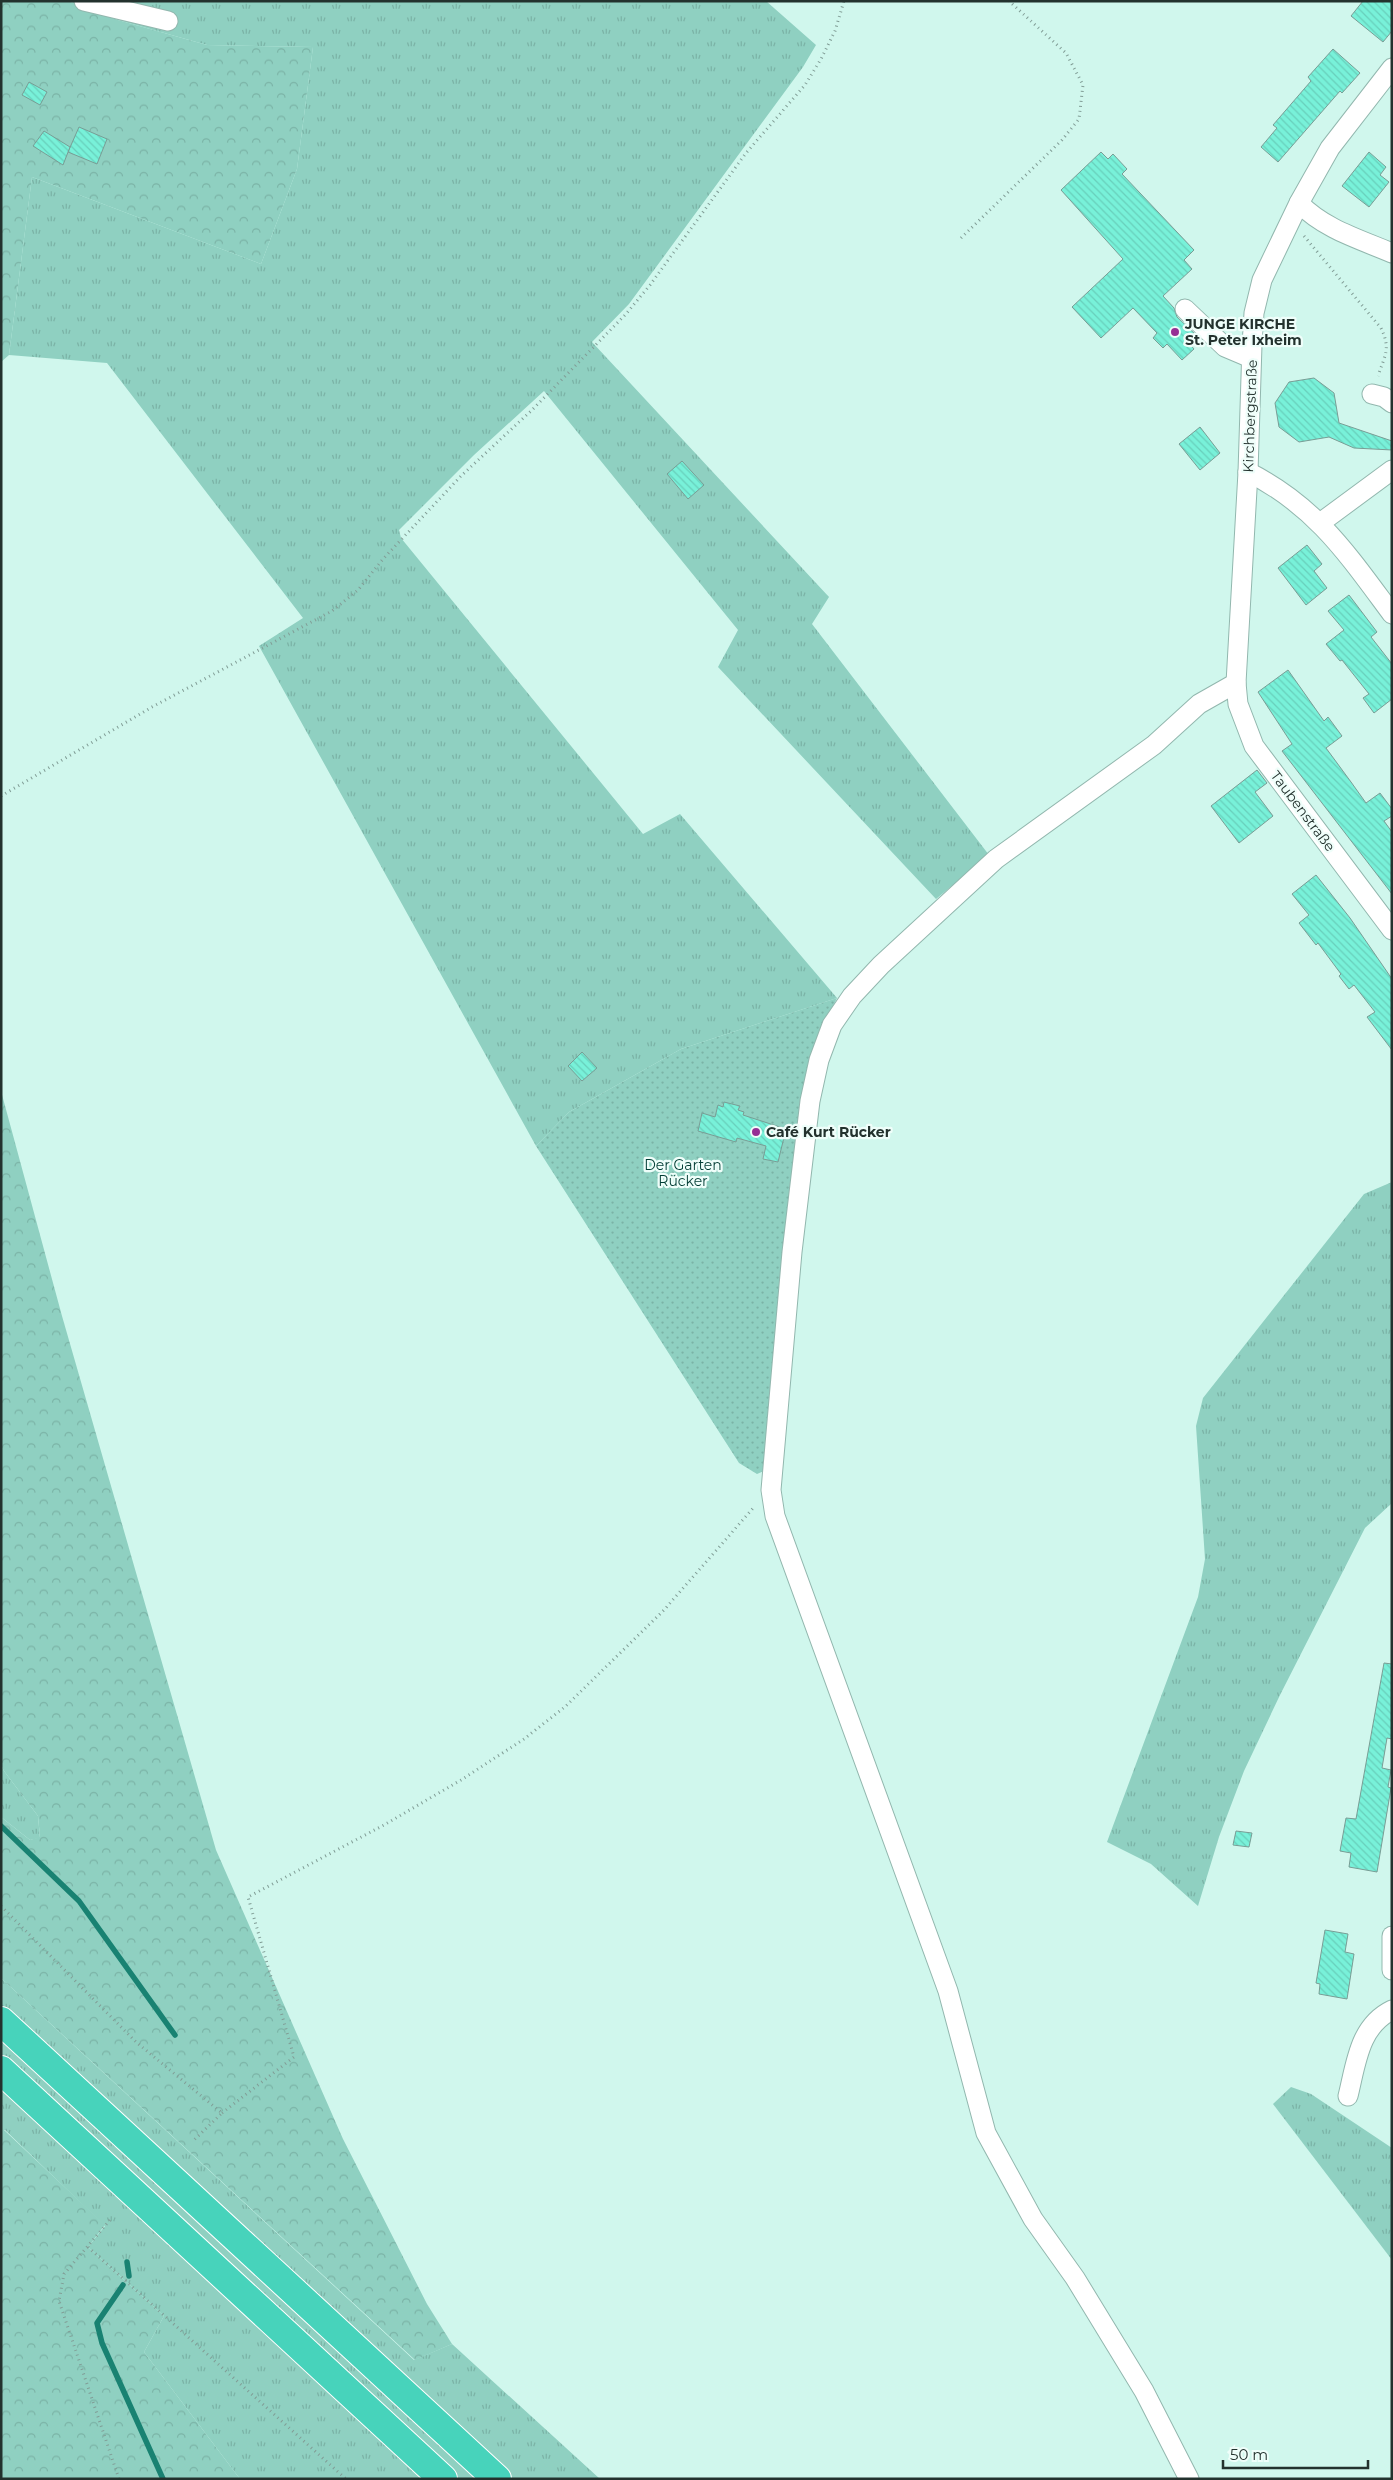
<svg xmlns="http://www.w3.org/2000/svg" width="1393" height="2480" font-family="Montserrat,sans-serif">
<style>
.grass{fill:url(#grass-tufts)}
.forest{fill:url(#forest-crowns)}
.park{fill:url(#park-dots)}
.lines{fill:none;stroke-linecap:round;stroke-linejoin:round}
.stream{stroke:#198272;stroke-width:5.5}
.building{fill:url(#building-back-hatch);stroke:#799d95}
.minor-casing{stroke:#92b7ae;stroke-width:21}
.highway-casing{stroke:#fff;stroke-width:30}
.path{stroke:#819d96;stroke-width:3;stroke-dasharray:1 4;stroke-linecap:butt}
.minor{stroke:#fff;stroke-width:19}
.highway{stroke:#47d3bb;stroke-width:28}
.poi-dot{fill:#962f94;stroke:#effefa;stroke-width:2}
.labels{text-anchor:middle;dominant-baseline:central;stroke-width:4.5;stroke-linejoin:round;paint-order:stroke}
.poi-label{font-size:14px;font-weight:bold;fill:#23322e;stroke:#effefa;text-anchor:start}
.street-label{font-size:14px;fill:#23322e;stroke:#effefa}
.park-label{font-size:14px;fill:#023d34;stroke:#effefa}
</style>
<defs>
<pattern id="grass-tufts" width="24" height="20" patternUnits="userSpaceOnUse" patternTransform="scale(1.25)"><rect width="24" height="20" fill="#8fd0c1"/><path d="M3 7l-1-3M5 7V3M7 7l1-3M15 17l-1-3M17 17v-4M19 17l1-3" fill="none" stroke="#7bb3a6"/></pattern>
<pattern id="forest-crowns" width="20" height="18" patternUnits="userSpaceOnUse" patternTransform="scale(1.25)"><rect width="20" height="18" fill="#8fd0c1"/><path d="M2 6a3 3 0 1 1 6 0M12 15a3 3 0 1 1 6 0" fill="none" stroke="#7bb3a6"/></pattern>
<pattern id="park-dots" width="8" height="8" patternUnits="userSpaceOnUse" patternTransform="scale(1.25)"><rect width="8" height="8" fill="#8fd0c1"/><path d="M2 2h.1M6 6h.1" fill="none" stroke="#7bb3a6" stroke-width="1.8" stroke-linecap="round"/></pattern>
<pattern id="building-back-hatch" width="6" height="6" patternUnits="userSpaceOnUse" patternTransform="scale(1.25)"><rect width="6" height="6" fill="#78f1d9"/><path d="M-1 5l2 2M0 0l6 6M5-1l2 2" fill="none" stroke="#68cfbb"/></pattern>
</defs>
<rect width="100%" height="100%" fill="#d0f7ed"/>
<g class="grass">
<path d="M 68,1 L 766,1 L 816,45 L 803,67 L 629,304 L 592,342 L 829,597 L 812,624 L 989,855 L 936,899 L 718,667 L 738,630 L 544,391 L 474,455 L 399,530 L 401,538 L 643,834 L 680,814 L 837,998 L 681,1049 L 569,1112 L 536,1146 L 259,646 L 303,618 L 107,363 L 9,355 L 32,177 L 261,264 L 297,169 L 313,47 L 207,45 L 118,20 Z"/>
<path d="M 1392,1182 L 1392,1503 L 1365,1528 L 1280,1695 L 1244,1771 L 1219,1837 L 1198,1906 L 1151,1864 L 1107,1842 L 1198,1597 L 1205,1559 L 1196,1426 L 1203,1398 L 1364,1194 Z"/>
<path d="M 1,1765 L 4,1771 L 38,1816 L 40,1838 L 30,1840 L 1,1817 Z"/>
<path d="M 1,1978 L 414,2360 L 452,2344 L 600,2479 L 240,2479 L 144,2352 L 164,2316 L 88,2247 L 105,2226 L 5,2130 L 1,2130 Z"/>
<path d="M 1291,2087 L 1311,2094 L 1392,2148 L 1392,2260 L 1273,2104 Z"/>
</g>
<g class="forest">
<path d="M 1,1 L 68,1 L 118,20 L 207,45 L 313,47 L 297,169 L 261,264 L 32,177 L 9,355 L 1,362 Z"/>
<path d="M 1,1091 L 62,1316 L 216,1850 L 343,2139 L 427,2304 L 452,2344 L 415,2360 L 1,1978 L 1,1817 L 30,1840 L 40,1837 L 38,1816 L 4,1771 L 1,1765 Z"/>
<path d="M 1,2130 L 4,2130 L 105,2225 L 88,2247 L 164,2316 L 144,2352 L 240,2479 L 2,2479 Z"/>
</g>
<path class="park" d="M 837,998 C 802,1068 796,1138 787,1214 C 778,1300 771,1385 764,1471 L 757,1474 L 739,1463 L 536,1146 L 569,1112 L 681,1049 Z"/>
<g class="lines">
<g class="stream">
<path d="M 1,1826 L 79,1901 L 175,2035"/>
<path d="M 127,2262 L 129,2276"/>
<path d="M 123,2285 L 97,2323 L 102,2343 L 163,2479"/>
</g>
</g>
<g class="building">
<path d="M 1363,1 L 1392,1 L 1392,31 L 1383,42 L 1351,16 Z"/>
<path d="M 1333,49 L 1360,73 L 1342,93 L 1340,91 L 1278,162 L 1261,147 L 1277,128 L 1273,125 L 1311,81 L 1308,77 Z"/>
<path d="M 29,82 L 47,92 L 40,105 L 22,95 Z"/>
<path d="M 79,127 L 107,139 L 97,164 L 68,152 Z"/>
<path d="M 44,131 L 70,147 L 63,165 L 33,146 Z"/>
<path d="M 1101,152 L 1108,159 L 1113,154 L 1127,169 L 1122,174 L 1194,250 L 1184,260 L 1192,269 L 1163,296 L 1174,308 L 1177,317 L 1197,336 L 1189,343 L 1194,349 L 1182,360 L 1167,344 L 1163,348 L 1153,338 L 1157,333 L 1133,308 L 1101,338 L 1072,307 L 1123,259 L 1061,190 Z"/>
<path d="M 1369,152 L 1386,167 L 1380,175 L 1389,182 L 1369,207 L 1342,186 Z"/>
<path d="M 1314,378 L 1334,393 L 1339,423 L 1392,441 L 1392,450 L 1354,448 L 1329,437 L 1299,442 L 1279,427 L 1275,403 L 1289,382 Z"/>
<path d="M 1200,427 L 1220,453 L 1200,470 L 1179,444 Z"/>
<path d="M 682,461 L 704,485 L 688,499 L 667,474 Z"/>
<path d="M 1307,545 L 1322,564 L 1314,571 L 1327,588 L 1306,605 L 1278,568 Z"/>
<path d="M 1349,595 L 1377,632 L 1371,637 L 1392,664 L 1392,699 L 1374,713 L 1363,698 L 1369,694 L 1342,660 L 1340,661 L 1326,644 L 1344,630 L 1328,611 Z"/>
<path d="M 1288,670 L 1324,721 L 1328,717 L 1342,736 L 1326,748 L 1351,782 L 1366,803 L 1380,793 L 1392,809 L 1392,816 L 1384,821 L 1392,832 L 1392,894 L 1282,751 L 1292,744 L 1258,692 Z"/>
<path d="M 1257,770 L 1267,783 L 1255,792 L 1273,816 L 1239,843 L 1211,806 Z"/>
<path d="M 1316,875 L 1350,918 L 1392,979 L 1392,1050 L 1367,1017 L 1375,1012 L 1354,985 L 1349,989 L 1339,976 L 1341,974 L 1318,943 L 1316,945 L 1299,923 L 1309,915 L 1292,894 Z"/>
<path d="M 582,1052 L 597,1068 L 582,1081 L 568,1066 Z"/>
<path d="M 724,1102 L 740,1106 L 738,1110 L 744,1112 L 743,1115 L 786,1129 L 778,1162 L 763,1159 L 766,1146 L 737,1138 L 736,1142 L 698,1131 L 702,1113 L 715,1117 L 718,1105 L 723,1107 Z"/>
<path d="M 1384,1663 L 1392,1664 L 1392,1739 L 1387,1738 L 1382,1768 L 1391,1770 L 1388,1787 L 1391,1788 L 1377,1872 L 1349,1867 L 1351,1853 L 1340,1851 L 1346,1818 L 1356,1819 Z"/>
<path d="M 1236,1831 L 1252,1833 L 1249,1847 L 1233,1845 Z"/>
<path d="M 1325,1930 L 1348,1934 L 1345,1952 L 1354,1954 L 1347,1999 L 1319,1994 L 1320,1984 L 1316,1983 Z"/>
</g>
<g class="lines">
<defs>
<g id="minor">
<path d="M 84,1 L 168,21"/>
<path d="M 1392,68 L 1330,148 L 1299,203 L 1262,280 L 1254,313 L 1252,345 L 1248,472 L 1236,683 L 1238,704 L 1254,746 L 1392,930"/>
<path d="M 1299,203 C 1324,229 1359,239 1392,253"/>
<path d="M 1185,309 L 1225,347 L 1251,358"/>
<path d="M 1372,394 L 1384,397 L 1392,403"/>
<path d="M 1248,472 C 1316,506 1348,555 1392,614"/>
<path d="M 1320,523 L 1392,470"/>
<path d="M 1392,1936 L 1392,1970"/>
<path d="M 1348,2096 C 1356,2064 1359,2026 1392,2010"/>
<path d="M 1189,2479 L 1144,2391 L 1075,2278 L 1033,2219 L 986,2133 L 948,1991 L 775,1516 L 771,1490 L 792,1252 L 810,1101 L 819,1060 L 832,1025 L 852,996 L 881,965 L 996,859 L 1154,745 L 1199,704 L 1236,683"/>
</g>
<g id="highway">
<path d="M 1,2021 L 497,2479"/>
<path d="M 1,2070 L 443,2479"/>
</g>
</defs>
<use href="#minor" class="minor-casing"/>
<use href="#highway" class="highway-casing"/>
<g class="path">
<path d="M 1304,236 L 1381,328 C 1391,349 1385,355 1378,376"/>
<path d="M 961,238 L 1062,140 L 1079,119 L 1083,85 L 1066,53 L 1009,1"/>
<path d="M 1,796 L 152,707 L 332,611 L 358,590 L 383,559 L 461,476 L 532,410 L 626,314 L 650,285 L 746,153 L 805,85 L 821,59 L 835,31 L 844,1"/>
<path d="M 1,1906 L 136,2042 L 222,2113 L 193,2141"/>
<path d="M 222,2113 L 294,2057 L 248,1897 L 384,1825 L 461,1780 L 524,1739 L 566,1706 L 664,1610 L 755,1506"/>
<path d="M 110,2220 L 64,2274 L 59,2301 L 119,2479"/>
<path d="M 88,2247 L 346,2479"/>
</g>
<use href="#minor" class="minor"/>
<use href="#highway" class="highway"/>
</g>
<g class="poi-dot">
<circle cx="1175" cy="332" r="5"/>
<circle cx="756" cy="1132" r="5"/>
</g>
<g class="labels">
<g class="poi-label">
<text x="1185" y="324">JUNGE KIRCHE<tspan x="1185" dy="16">St. Peter Ixheim</tspan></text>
<text x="766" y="1132">Café Kurt Rücker</text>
</g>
<g class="street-label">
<text transform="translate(1250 416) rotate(-88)">Kirchbergstraße</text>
<text transform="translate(1303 811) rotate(53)">Taubenstraße</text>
</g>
<g class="park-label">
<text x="683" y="1165">Der Garten<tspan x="683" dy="16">Rücker</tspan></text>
</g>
</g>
<rect width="1393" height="2480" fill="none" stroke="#23322e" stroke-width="5"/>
<path d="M1223 2460v8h145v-8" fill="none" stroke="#23322e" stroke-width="2.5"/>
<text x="1230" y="2460" font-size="15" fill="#23322e" stroke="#effefa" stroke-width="4" paint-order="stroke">50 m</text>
</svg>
